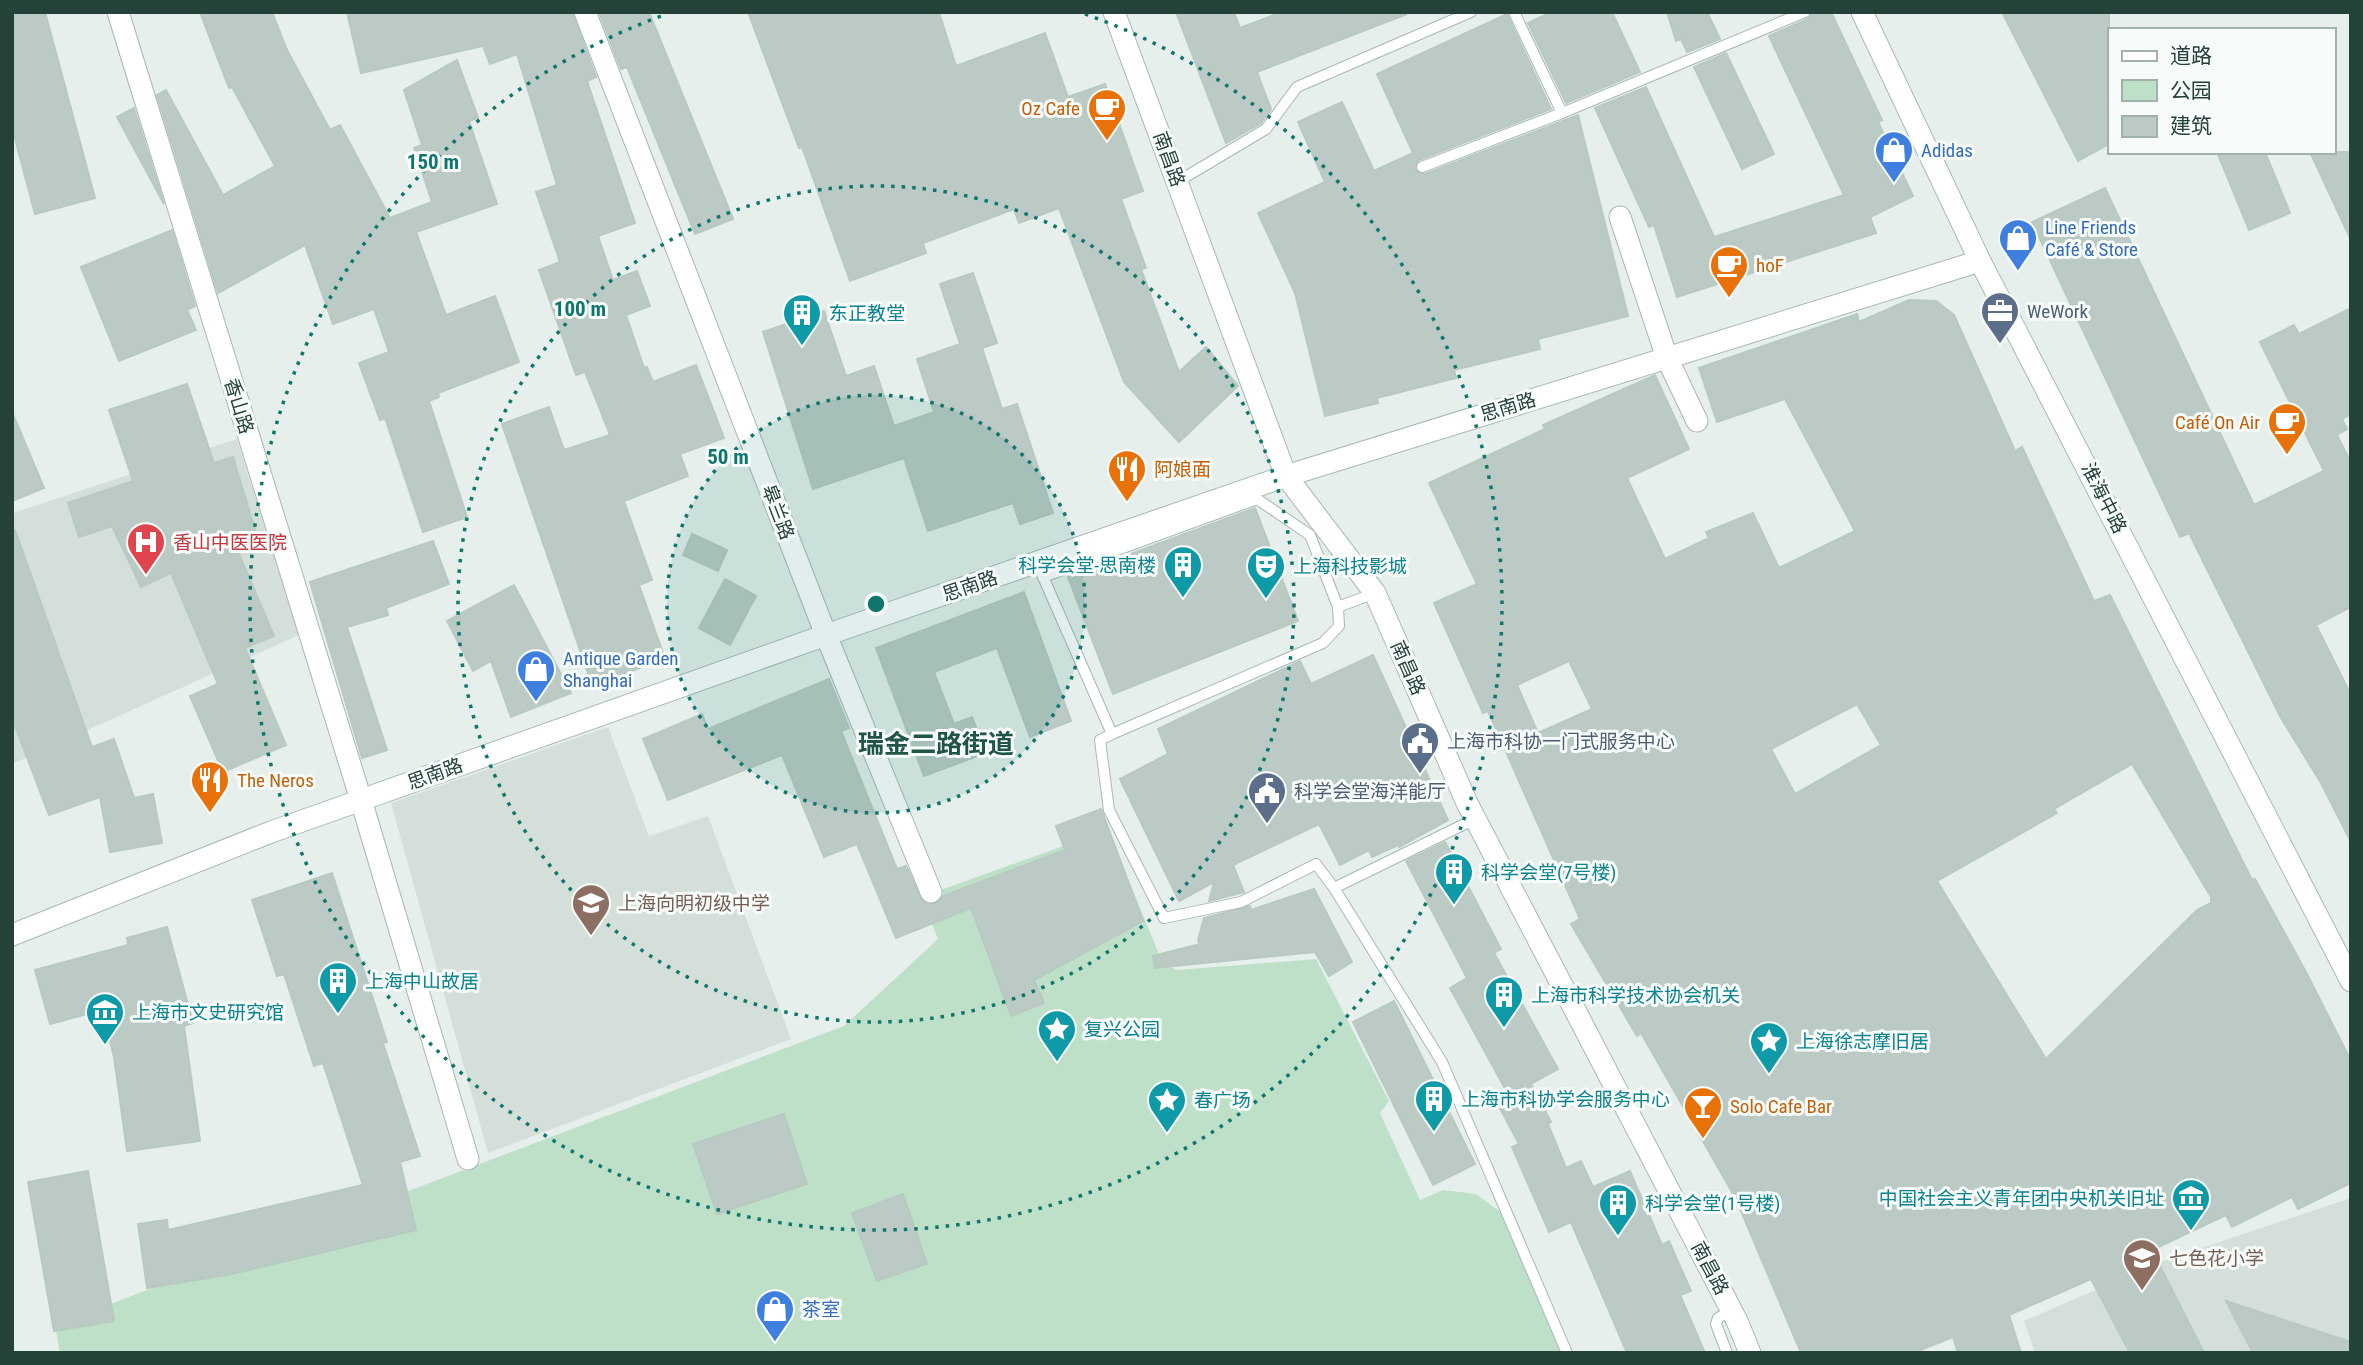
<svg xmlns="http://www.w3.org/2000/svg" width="2363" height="1365" font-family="'Roboto Condensed','Noto Sans SC',sans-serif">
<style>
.built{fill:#d4dfda}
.green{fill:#bfe0c8}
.building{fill:#bbcac4;stroke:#b8c9c2;stroke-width:2;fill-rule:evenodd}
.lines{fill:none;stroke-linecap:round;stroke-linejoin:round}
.lane-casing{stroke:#a8b8b2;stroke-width:12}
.street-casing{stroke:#a8b8b2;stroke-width:23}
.secondary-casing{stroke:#a4bbb3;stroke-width:23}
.lane{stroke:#fff;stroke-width:10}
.street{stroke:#fff;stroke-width:21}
.secondary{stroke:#fff;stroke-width:21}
.ring{fill:none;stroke:#0f766e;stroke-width:3.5;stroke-dasharray:3.5 7}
.labels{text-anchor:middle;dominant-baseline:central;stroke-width:6;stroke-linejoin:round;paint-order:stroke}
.food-label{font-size:19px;fill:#c56008;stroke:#f7fbf9;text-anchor:start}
.shop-label{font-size:19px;fill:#366cbe;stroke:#f7fbf9;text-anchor:start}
.street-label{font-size:19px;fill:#24423a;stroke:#f7fbf9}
.service-label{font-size:19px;fill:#4e5e75;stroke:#f7fbf9;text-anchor:start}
.culture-label{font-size:19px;fill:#0d838f;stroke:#f7fbf9;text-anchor:start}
.health-label{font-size:19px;fill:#be3a42;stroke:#f7fbf9;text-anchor:start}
.education-label{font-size:19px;fill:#785e54;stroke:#f7fbf9;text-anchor:start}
.district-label{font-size:26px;font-weight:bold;fill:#1f5548;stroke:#f7fbf9}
.centre{fill:#0f766e;stroke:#f7fbf9;stroke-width:3.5}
.ring-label{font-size:21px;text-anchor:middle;font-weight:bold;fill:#0f766e;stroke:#f7fbf9;stroke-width:6;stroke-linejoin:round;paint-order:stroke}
</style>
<rect width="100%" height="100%" fill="#e6efeb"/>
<g class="built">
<path d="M 237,439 L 299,635 L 12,764 L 12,516 L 16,512 Z"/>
<path d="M 608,727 L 649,836 L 708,816 L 791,1039 L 488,1153 L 391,803 Z"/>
<path d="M 2351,1198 L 2351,1353 L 2035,1353 L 2024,1321 L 2160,1262 Z"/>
</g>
<path class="green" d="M 1108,830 L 1163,964 L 1177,970 L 1316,959 L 1389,1101 L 1380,1113 L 1420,1200 L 1443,1190 L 1476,1194 L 1506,1216 L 1563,1353 L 60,1353 L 55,1325 L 844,1026 L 938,939 L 921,897 Z"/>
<g class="building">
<path d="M 12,12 L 45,12 L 95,198 L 35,214 L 12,127 Z"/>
<path d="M 200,12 L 272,12 L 287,50 L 330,130 L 340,125 L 390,218 L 432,202 L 414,148 L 422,145 L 404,90 L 457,60 L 478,118 L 469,121 L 497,204 L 416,232 L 446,315 L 495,296 L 519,362 L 438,393 L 439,397 L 429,401 L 467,517 L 423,532 L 385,418 L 380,420 L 359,363 L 389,352 L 374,309 L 333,324 L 305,245 L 218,293 L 157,95 L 166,90 L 223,195 L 275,166 L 232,87 L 229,88 Z"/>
<path d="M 347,12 L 572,12 L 596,77 L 587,81 L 635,223 L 598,236 L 613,280 L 637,271 L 650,306 L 626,315 L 644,368 L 647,367 L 653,382 L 696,365 L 724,438 L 680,454 L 688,476 L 624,501 L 652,580 L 639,585 L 665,659 L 592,685 L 502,424 L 549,407 L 564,450 L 610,435 L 585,372 L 576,375 L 539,270 L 560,262 L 536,192 L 557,185 L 517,54 L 490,64 L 483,46 L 361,73 Z"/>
<path d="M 599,12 L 649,12 L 733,219 L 695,234 L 627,67 L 621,69 Z"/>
<path d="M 748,12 L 939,12 L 956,66 L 1045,33 L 1068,97 L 1105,84 L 1143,191 L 1121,199 L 1146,268 L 1141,269 L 1179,372 L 1206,347 L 1238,386 L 1179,442 L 1124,382 L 1059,208 L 1019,223 L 1014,209 L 923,243 L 926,253 L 850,281 L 802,147 L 799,148 Z"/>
<path d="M 1176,12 L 1234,12 L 1240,28 L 1282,12 L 1407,14 L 1257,72 L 1271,109 L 1261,123 L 1226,143 Z"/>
<path d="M 1552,12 L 1612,12 L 1640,72 L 1566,103 L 1528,23 Z"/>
<path d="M 1667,12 L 1707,12 L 1720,39 L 1687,52 L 1681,39 L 1676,41 Z"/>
<path d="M 1813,12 L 1831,12 L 1882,120 L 1878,122 L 1913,196 L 1870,217 L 1876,233 L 1677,297 L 1654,225 L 1649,227 L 1595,108 L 1646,87 L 1714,237 L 1844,195 L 1769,36 L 1808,19 Z"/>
<path d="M 2002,12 L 2109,12 L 2109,144 L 2078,161 Z"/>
<path d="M 1507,14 L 1551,109 L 1419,160 L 1415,170 L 1425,174 L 1578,115 L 1628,316 L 1538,339 L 1540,349 L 1454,370 L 1456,378 L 1377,398 L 1378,403 L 1325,416 L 1295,293 L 1258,213 L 1325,182 L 1298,122 L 1342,102 L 1374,171 L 1413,153 L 1377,74 Z"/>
<path d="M 1726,53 L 1774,154 L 1742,169 L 1694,67 Z"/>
<path d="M 134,108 L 164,204 L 117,117 Z"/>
<path d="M 2217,152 L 2265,152 L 2290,213 L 2249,230 Z"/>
<path d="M 2310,152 L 2351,152 L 2351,240 Z"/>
<path d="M 2105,188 L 2254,505 L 2324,471 L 2260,342 L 2294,325 L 2299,334 L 2351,308 L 2351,414 L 2342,419 L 2347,429 L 2337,435 L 2351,463 L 2351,607 L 2316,625 L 2351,695 L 2351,842 L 2321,783 L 2281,718 L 2189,533 L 2180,537 L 2032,222 Z"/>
<path d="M 172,230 L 195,306 L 187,310 L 196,330 L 119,361 L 81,267 Z"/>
<path d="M 973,273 L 997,343 L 982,348 L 1002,409 L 1017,404 L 1053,513 L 1020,524 L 1013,503 L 928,531 L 904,458 L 813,489 L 763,332 L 824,311 L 846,376 L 874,366 L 894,426 L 934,412 L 917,359 L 960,344 L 940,284 Z"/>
<path d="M 1909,300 L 1936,301 L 1954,315 L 2015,451 L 2022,447 L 2094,601 L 2110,595 L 2252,880 L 2255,879 L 2307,974 L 2351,1061 L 2351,1183 L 2298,1209 L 2292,1197 L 2232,1227 L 2226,1215 L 2152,1250 L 2204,1353 L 2130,1353 L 2091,1279 L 2009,1315 L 2021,1353 L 1958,1353 L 1953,1337 L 1913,1353 L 1801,1353 L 1736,1199 L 1641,1033 L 1637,1036 L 1571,924 L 1580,919 L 1488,711 L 1483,713 L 1434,603 L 1477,584 L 1429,483 L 1545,429 L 1543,425 L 1655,375 L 1689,449 L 1627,478 L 1665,559 L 1709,538 L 1706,532 L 1753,513 L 1779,568 L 1855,531 L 1785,399 L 1717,422 L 1699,368 L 1857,314 L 1859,322 ZM 1569,661 L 1592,709 L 1538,733 L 1517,685 ZM 1857,704 L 1881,745 L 1795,794 L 1771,749 ZM 2132,764 L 2211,897 L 2211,903 L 2197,910 L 2046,1059 L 1937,881 L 2057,813 L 2054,809 Z"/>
<path d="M 187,384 L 214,463 L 233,457 L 258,540 L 236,547 L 274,636 L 245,648 L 286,745 L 223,772 L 190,696 L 218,684 L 171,573 L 141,587 L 112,526 L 79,537 L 68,503 L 133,481 L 109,410 Z"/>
<path d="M 12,412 L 44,488 L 12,501 Z"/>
<path d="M 1255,508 L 1298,621 L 1113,694 L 1068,577 Z"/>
<path d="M 15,530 L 92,747 L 114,739 L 134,798 L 153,794 L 162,843 L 110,852 L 100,797 L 49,815 L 12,718 L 12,531 Z"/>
<path d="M 692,534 L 727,550 L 718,571 L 683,555 Z"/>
<path d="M 433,541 L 449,584 L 386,608 L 388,615 L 347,627 L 387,750 L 362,758 L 310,582 Z"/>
<path d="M 725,579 L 756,596 L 730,645 L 699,628 Z"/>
<path d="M 514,585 L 571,693 L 511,717 L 491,661 L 473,671 L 447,621 Z"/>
<path d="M 1024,592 L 1071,721 L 1030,737 L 997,648 L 934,672 L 954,724 L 972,717 L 986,753 L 924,776 L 876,648 Z"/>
<path d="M 1373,655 L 1448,820 L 1399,847 L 1398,845 L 1372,857 L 1369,850 L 1340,865 L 1319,824 L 1233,865 L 1244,892 L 1209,901 L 1214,882 L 1179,901 L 1120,779 L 1168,754 L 1158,729 L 1300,661 L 1311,684 Z"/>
<path d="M 829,679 L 849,728 L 841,731 L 897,869 L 906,866 L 924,903 L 935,904 L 943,896 L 1065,850 L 1056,826 L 1101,809 L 1143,921 L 1034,980 L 1044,1003 L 1011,1016 L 971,908 L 896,938 L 857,844 L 824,857 L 782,755 L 668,800 L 643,739 L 702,714 L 708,729 Z"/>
<path d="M 1445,842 L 1501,949 L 1494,953 L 1558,1069 L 1531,1084 L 1551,1122 L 1548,1124 L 1566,1168 L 1581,1161 L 1593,1187 L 1630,1171 L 1662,1245 L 1669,1241 L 1691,1291 L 1680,1295 L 1705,1353 L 1627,1353 L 1571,1222 L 1549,1232 L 1512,1147 L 1519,1144 L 1495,1099 L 1507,1092 L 1450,988 L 1467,978 L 1406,861 Z"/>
<path d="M 332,873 L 387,1042 L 383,1043 L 420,1156 L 400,1162 L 416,1230 L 232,1274 L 147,1288 L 138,1224 L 167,1220 L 168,1230 L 363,1185 L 323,1063 L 314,1066 L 284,974 L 277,976 L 252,900 Z"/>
<path d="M 1314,889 L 1352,962 L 1329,976 L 1315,952 L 1155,968 L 1153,956 L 1200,944 L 1198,940 L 1204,918 L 1250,906 L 1251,910 Z"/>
<path d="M 167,927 L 193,1023 L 184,1026 L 200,1141 L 127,1151 L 114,1057 L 102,1010 L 50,1024 L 35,970 L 128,945 L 127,938 Z"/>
<path d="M 1394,1001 L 1475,1164 L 1433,1185 L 1353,1022 Z"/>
<path d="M 784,1114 L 807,1184 L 717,1214 L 693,1144 Z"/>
<path d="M 88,1171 L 114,1321 L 54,1331 L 28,1182 Z"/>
<path d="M 903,1194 L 927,1264 L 877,1281 L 852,1213 Z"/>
<path d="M 2226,1301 L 2351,1342 L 2351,1353 L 2253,1353 Z"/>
</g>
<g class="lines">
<defs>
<g id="lane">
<path d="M 1514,12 L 1562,113"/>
<path d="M 1422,167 L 1562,113 L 1805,12"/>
<path d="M 1177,182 L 1266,129 L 1297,87 L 1471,12"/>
<path d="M 1037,563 L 1112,734 L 1323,643 L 1339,626 L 1338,607 L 1375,593"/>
<path d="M 1043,577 L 1257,499 L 1310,535 L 1338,607"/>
<path d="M 1112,734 L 1100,740 L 1109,810 L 1164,918 L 1241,902 L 1316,864 L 1334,888 L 1475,819"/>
<path d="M 1334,888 L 1442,1062 L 1567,1353"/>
<path d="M 1727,1353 L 1716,1324 L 1718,1318 L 1732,1310"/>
</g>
<g id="street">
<path d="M 118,12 L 361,800 L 468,1159"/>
<path d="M 585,12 L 826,635 L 931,892"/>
<path d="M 1114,12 L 1286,476 L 1375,593 L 1467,803 L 1737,1321 L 1750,1353"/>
<path d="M 1620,217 L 1667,358 L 1697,421"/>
<path d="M 12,935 L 271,832 L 826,635 L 1286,476 L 1980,261"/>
</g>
<path id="secondary" d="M 1862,12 L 1980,261 L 2351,981"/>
</defs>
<use href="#lane" class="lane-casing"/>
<use href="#street" class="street-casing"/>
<use href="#secondary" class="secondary-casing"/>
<use href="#lane" class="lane"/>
<use href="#street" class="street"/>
<use href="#secondary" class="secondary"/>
</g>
<circle cx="876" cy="604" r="209" fill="#0f766e" fill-opacity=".12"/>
<g class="ring">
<circle cx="876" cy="604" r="209"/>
<circle cx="876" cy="604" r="418"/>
<path d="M1085 14A626 626 0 1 1 667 14"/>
</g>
<defs>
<symbol id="cafe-pin" viewBox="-11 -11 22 30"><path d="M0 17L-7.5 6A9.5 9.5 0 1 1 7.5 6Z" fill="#e8710a" stroke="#f7fbf9"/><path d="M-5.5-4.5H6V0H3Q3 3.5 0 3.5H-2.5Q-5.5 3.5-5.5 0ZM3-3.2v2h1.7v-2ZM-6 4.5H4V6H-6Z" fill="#fff"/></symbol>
<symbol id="shop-pin" viewBox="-11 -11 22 30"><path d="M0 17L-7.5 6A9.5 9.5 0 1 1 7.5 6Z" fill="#3f7fe0" stroke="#f7fbf9"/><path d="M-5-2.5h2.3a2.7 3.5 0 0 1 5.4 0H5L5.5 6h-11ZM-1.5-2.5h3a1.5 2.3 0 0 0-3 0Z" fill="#fff"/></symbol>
<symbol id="office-pin" viewBox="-11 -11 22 30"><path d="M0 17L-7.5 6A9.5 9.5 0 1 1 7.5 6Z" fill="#5c6f8a" stroke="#f7fbf9"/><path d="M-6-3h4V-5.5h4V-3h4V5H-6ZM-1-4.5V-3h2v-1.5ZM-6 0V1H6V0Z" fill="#fff"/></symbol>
<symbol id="building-pin" viewBox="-11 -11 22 30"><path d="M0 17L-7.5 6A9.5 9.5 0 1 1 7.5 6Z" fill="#0f9aa8" stroke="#f7fbf9"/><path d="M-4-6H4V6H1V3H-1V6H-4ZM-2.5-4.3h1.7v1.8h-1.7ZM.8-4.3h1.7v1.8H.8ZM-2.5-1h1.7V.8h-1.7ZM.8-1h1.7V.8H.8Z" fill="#fff"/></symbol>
<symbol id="restaurant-pin" viewBox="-11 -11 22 30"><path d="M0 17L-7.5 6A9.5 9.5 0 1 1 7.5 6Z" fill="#e8710a" stroke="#f7fbf9"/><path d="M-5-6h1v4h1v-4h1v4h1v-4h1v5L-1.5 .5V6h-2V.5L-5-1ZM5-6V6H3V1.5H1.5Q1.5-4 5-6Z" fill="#fff"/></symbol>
<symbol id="hospital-pin" viewBox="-11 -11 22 30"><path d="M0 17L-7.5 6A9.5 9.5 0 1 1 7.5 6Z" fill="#e0444e" stroke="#f7fbf9"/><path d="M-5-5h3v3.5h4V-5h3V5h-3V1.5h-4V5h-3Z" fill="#fff"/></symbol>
<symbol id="theatre-pin" viewBox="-11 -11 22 30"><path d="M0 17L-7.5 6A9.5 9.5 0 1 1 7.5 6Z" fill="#0f9aa8" stroke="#f7fbf9"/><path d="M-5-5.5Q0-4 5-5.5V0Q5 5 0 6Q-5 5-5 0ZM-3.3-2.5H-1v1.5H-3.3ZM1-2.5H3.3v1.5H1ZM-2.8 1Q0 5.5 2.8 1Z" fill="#fff"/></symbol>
<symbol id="civic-pin" viewBox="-11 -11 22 30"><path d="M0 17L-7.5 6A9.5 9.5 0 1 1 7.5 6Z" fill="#5c6f8a" stroke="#f7fbf9"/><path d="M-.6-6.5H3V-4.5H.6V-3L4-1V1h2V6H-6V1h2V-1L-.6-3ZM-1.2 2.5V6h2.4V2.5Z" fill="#fff"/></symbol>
<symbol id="school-pin" viewBox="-11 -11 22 30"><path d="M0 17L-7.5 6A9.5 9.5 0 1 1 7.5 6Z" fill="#8d6e63" stroke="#f7fbf9"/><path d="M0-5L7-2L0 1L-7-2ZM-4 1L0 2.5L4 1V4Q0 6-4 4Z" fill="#fff"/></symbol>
<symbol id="museum-pin" viewBox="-11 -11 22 30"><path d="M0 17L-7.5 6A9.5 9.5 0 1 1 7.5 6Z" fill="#0f9aa8" stroke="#f7fbf9"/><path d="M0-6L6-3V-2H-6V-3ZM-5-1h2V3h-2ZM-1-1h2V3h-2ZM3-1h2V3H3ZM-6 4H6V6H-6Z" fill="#fff"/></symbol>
<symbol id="sight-pin" viewBox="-11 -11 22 30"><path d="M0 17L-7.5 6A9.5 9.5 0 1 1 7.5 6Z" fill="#0f9aa8" stroke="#f7fbf9"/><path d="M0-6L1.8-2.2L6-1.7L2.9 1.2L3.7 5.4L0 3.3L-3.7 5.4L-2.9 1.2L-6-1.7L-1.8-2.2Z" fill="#fff"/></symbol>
<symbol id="bar-pin" viewBox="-11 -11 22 30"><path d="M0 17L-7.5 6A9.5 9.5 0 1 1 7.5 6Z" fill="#e8710a" stroke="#f7fbf9"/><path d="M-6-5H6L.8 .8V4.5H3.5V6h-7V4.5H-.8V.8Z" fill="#fff"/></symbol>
</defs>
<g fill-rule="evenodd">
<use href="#cafe-pin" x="1085" y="86" width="44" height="60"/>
<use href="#shop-pin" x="1872" y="128" width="44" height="60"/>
<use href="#shop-pin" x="1996" y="216" width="44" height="60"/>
<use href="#cafe-pin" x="1707" y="243" width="44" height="60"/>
<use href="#office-pin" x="1978" y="289" width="44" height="60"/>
<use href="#building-pin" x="780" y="291" width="44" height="60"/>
<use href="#cafe-pin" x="2265" y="400" width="44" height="60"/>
<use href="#restaurant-pin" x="1105" y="447" width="44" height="60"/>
<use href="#hospital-pin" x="124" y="520" width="44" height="60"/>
<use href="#building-pin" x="1161" y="543" width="44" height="60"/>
<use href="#theatre-pin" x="1244" y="544" width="44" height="60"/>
<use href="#shop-pin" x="514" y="647" width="44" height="60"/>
<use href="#civic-pin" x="1398" y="719" width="44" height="60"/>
<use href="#restaurant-pin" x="188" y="758" width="44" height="60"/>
<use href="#civic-pin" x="1245" y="769" width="44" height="60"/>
<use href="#building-pin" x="1432" y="850" width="44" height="60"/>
<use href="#school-pin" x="569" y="881" width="44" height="60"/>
<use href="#building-pin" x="316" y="959" width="44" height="60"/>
<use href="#building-pin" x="1482" y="973" width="44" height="60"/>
<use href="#museum-pin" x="83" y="990" width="44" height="60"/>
<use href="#sight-pin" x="1035" y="1007" width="44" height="60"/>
<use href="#sight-pin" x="1747" y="1019" width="44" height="60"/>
<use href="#building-pin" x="1412" y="1077" width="44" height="60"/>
<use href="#sight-pin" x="1145" y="1078" width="44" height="60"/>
<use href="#bar-pin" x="1681" y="1084" width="44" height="60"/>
<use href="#museum-pin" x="2169" y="1176" width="44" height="60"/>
<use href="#building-pin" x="1596" y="1181" width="44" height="60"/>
<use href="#school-pin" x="2120" y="1236" width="44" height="60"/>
<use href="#shop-pin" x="753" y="1287" width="44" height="60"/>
</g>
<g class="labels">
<g class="food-label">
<text x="1080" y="108" text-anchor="end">Oz Cafe</text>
<text x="1756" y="265">hoF</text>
<text x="2260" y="422" text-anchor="end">Café On Air</text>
<text x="1154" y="469">阿娘面</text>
<text x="237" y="780">The Neros</text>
<text x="1730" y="1106">Solo Cafe Bar</text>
</g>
<g class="shop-label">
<text x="1921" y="150">Adidas</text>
<text x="2045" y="227">Line Friends<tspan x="2045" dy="22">Café &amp; Store</tspan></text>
<text x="563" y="658">Antique Garden<tspan x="563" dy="22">Shanghai</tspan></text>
<text x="802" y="1309">茶室</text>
</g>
<g class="street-label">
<text transform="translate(1169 159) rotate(70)">南昌路</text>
<text transform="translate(239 406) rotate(73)">香山路</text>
<text transform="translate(1508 407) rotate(-17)">思南路</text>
<text transform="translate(2104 498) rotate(63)">淮海中路</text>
<text transform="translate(778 512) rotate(69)">皋兰路</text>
<text transform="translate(970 586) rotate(-19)">思南路</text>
<text transform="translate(1408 668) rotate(66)">南昌路</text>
<text transform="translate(435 774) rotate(-20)">思南路</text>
<text transform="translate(1710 1268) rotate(62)">南昌路</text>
</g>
<g class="service-label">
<text x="2027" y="311">WeWork</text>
<text x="1447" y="741">上海市科协一门式服务中心</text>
<text x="1294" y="791">科学会堂海洋能厅</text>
</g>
<g class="culture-label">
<text x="829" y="313">东正教堂</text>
<text x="1156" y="565" text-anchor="end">科学会堂-思南楼</text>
<text x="1293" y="566">上海科技影城</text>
<text x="1481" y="872">科学会堂(7号楼)</text>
<text x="365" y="981">上海中山故居</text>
<text x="1531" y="995">上海市科学技术协会机关</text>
<text x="132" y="1012">上海市文史研究馆</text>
<text x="1084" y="1029">复兴公园</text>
<text x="1796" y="1041">上海徐志摩旧居</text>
<text x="1461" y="1099">上海市科协学会服务中心</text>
<text x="1194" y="1100">春广场</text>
<text x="2164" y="1198" text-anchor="end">中国社会主义青年团中央机关旧址</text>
<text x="1645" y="1203">科学会堂(1号楼)</text>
</g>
<g class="health-label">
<text x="173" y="542">香山中医医院</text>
</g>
<g class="education-label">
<text x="618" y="903">上海向明初级中学</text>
<text x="2169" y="1258">七色花小学</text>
</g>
<g class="district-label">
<text x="936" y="744">瑞金二路街道</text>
</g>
</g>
<circle cx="876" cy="604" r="10" class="centre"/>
<g class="ring-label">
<text x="433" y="169">150 m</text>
<text x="580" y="316">100 m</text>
<text x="728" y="464">50 m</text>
</g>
<rect width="2363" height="1365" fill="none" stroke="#24423a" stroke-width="28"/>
<rect x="2108" y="28" width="228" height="126" fill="#f7fbf9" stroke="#a3b1ad" stroke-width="2"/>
<rect x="2122" y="51" width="35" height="10" fill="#ffffff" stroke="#a3b1ad" stroke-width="2"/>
<text x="2170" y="63" font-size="21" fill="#24423a">道路</text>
<rect x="2122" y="80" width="35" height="21" fill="#bfe0c8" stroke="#a3b1ad" stroke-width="2"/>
<text x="2170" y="98" font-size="21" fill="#24423a">公园</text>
<rect x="2122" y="116" width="35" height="21" fill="#bbcac4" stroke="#a3b1ad" stroke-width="2"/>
<text x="2170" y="133" font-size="21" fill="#24423a">建筑</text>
</svg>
